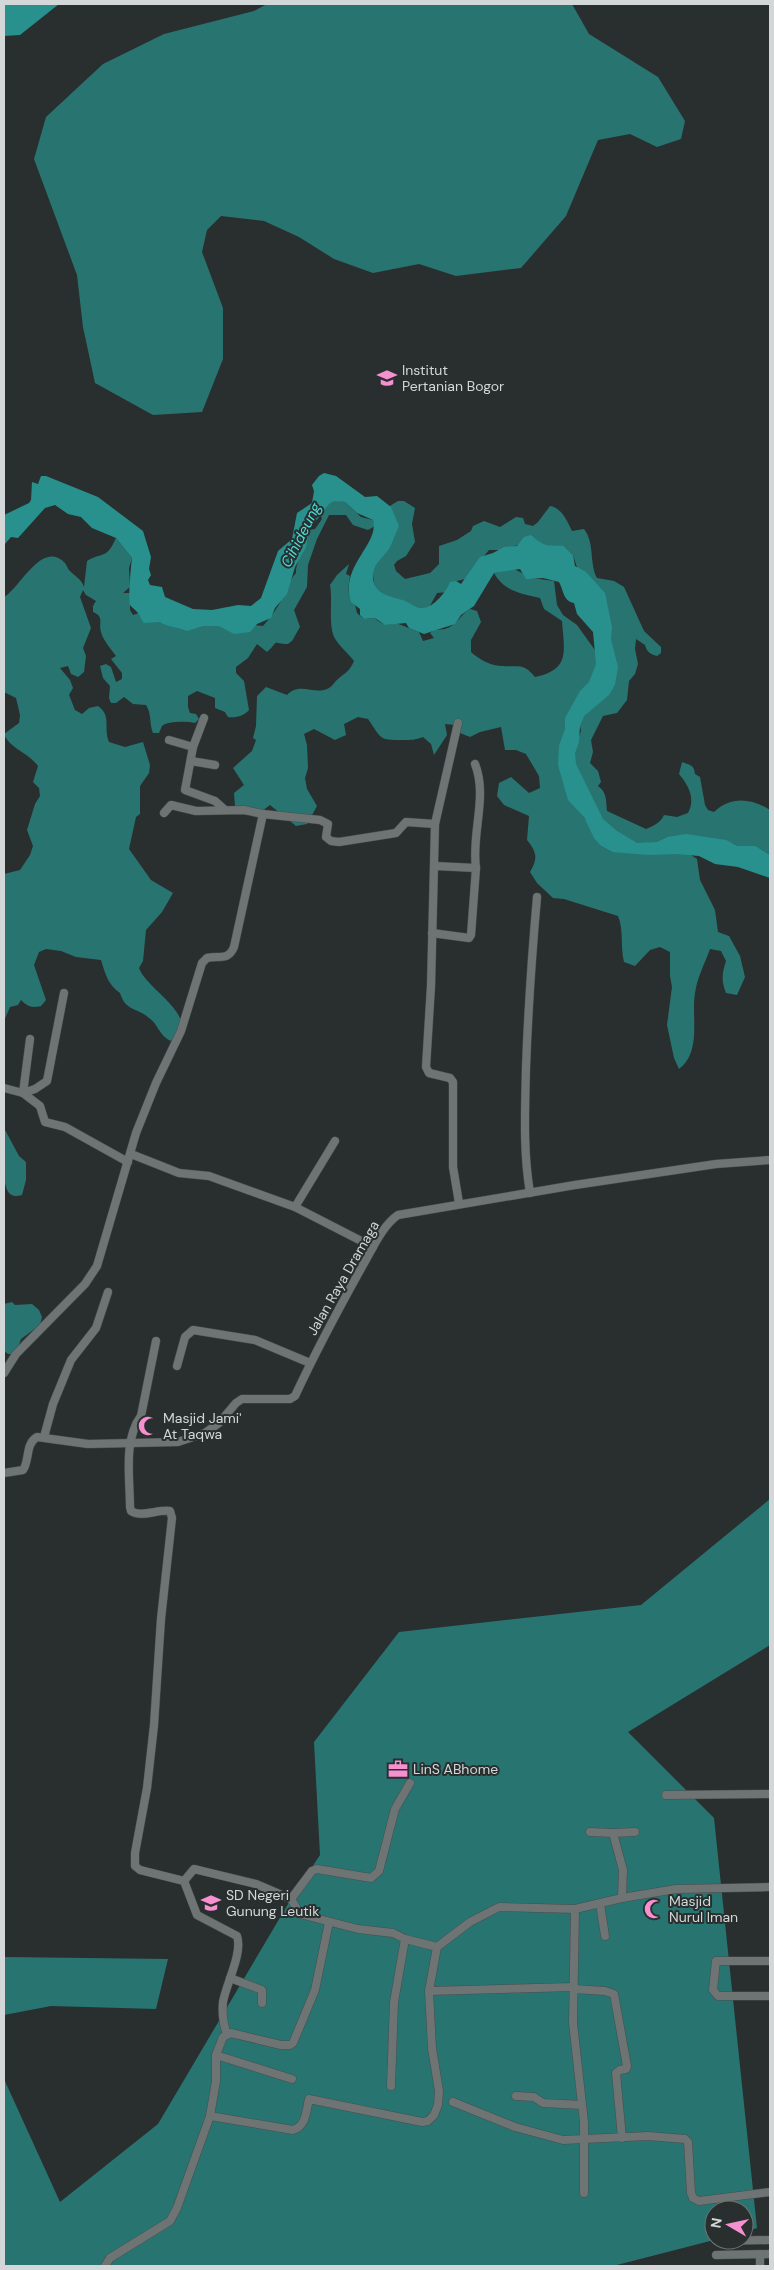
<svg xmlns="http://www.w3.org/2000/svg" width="774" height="2270" font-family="'DM Sans',sans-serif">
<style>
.forest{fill:#287471}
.water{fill:#28918d}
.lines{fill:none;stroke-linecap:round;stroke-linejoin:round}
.minor-casing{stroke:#484d4d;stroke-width:9}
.minor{stroke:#6d7473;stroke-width:8}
.labels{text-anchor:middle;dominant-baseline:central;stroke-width:4;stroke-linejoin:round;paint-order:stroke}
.poi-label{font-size:14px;fill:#d3d7d7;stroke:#292f2f;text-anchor:start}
.street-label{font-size:14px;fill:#d3d7d7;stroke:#292f2f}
.water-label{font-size:15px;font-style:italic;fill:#4addd7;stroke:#292f2f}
</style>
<rect width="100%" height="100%" fill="#292f2f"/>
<g class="forest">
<path d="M 267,4 L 572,4 L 589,34 L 658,77 L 685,121 L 681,139 L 657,147 L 630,134 L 598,140 L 566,216 L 521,268 L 456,276 L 419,264 L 373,273 L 334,259 L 299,237 L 264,221 L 221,216 L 207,230 L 202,252 L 223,308 L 223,359 L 202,412 L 153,415 L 95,383 L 83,327 L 77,275 L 34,159 L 46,117 L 103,64 L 164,34 L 254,11 Z"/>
<path d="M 323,499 L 345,502 L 361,517 L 373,520 L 375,526 L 368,530 L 353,525 L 346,515 L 329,515 L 317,539 L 308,565 L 307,587 L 294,610 L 300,627 L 292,641 L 288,644 C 269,643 281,639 267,652 L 257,644 L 248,658 L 236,667 L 236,673 L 244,681 L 249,710 C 244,716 236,718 228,717 L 225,712 L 215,708 L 215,698 L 197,691 L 188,696 L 188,707 L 190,713 L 196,714 L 199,719 L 195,723 C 187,721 167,721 162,726 C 161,728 160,731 159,733 L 153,733 C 149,724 152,714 146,705 L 133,704 L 124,697 L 116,703 L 111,703 L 109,698 L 110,686 L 103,678 L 100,666 L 106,664 L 111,667 L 116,682 L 122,679 L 122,673 L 111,659 L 116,656 C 111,649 103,640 101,632 C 98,623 105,617 93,612 L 93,606 L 96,601 L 86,595 L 83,590 L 80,597 L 91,628 L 83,648 L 86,656 L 84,672 L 78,677 L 71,674 L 68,666 L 60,668 L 70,680 L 73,688 L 69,695 L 75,710 L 82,714 L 89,708 L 98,706 C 112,716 103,727 109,742 L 125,747 L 143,742 L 150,765 L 149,773 L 140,786 L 140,814 L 136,817 L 129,849 L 151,880 L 173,893 L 162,912 L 146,930 L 143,961 L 139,968 C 145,986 186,1009 181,1028 C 179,1032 174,1037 171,1041 C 159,1036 159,1025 149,1018 C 137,1007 126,1012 120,993 C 108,985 105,973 101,960 L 76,957 L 61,951 L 46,949 L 39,952 L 34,965 L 46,1000 L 41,1006 C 32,1008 28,1007 21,1000 L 18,1005 L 10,1007 L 4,1021 L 4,874 L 20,870 L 30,855 L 33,846 L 27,830 L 35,804 L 40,796 L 39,788 L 33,782 L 38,766 C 29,753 9,748 4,734 L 19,723 L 20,715 L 16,698 L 4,692 L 4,597 C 20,588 42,539 65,563 C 66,564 68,569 69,570 C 75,577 81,578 84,587 L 87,561 C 104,551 106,560 116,538 L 132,558 L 129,568 L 130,587 L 123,593 L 130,593 L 130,610 L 133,615 L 139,613 L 263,626 C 270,618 276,610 281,601 C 286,590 288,582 296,573 C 295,566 306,540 309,530 L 315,529 L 322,519 L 320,513 Z"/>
<path d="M 398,501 L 404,501 L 415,508 L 412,524 L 415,542 L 406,556 L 397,561 L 394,565 L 396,571 L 405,579 L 430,573 L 439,564 L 439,546 L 457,540 L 471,531 L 473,526 L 484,521 L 500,527 L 516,517 L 523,518 L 525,524 L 533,526 L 538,522 L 550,506 C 562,508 567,521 572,531 L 584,529 C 595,543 589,563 597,578 L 614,581 L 624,587 L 644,631 L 661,647 L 661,653 L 657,656 C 650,654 647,652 645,645 L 636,639 L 635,649 L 638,664 L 635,674 L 629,681 L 627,700 L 617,713 L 603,716 L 591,740 L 593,752 L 590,763 L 598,771 L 601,782 L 598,786 C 607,792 606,801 607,811 L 646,829 C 654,826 661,822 664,815 L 677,817 L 688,813 C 696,798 688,785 679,774 L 682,762 C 689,765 694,764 695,774 L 700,777 L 705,805 L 708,810 L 714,812 C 731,796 751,798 770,810 L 770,855 L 756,846 L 738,846 L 732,843 L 667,837 L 656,842 L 633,845 L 597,815 L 571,759 L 581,731 L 579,720 L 615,685 L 573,555 L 564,546 L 550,550 L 535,539 L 504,550 L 489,550 L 465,579 L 453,582 L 449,592 L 437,593 L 426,613 L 404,610 L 375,590 L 372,568 L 388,507 Z"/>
<path d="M 349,564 L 346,574 L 350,576 C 348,587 347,598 355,605 L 357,613 L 364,619 L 375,618 C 380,624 388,626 396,623 L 419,632 L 423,641 L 434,638 L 430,633 C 435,629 438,630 445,629 C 456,626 461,614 470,609 L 477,611 L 481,622 L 471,640 L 471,652 C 480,660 491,666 503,666 C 520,667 524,663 535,677 C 571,670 564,650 562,621 L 544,609 L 540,598 C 521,594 504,591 494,573 L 514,569 L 532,578 L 554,581 L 557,605 L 563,615 L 577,625 L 597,653 L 597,675 L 568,719 L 584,817 L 601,846 L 612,852 L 626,850 L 688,853 L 697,859 L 700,880 L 715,910 L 718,932 L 729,936 L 740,956 L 745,977 L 737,995 L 726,993 C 721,981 722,973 726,961 L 721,951 L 710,949 C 705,963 697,978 695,993 C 691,1017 702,1052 679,1069 L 674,1058 L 667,1025 L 672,987 L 670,976 L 670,952 L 660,947 L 650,950 L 635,966 L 624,962 C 620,946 624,930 618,916 L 564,899 L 553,898 L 537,883 L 530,872 C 538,859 537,852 527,840 L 529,816 L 504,805 L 497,796 L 499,783 L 511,777 L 529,793 L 540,788 L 539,776 L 526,754 L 516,750 L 505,750 L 501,727 L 480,732 L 470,737 L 460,733 L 455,725 L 445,724 L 447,735 L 434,755 L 431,744 L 423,737 C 415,740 411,740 403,740 C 378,740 382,739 368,719 L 358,717 L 344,724 L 346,735 L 335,740 L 314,729 L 304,734 L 307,745 L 308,768 L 305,778 L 307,789 L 317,806 L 307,824 L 296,826 L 270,805 L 254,817 L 235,806 L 234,793 L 244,785 L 233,768 L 252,751 L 256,740 L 253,738 L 256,726 L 257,696 L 266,687 L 287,695 C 300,681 315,696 329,688 C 333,686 335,681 338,679 C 346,672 349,672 354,661 C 348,653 339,646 334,637 C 328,622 333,601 330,585 L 337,575 Z"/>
<path d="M 4,1128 L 19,1156 L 26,1162 L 26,1180 L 22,1195 C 18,1196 14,1197 10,1194 C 0,1185 4,1142 4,1128 Z"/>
<path d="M 12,1302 L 15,1305 L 32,1304 L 39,1310 L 42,1317 L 40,1325 L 21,1339 L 16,1354 L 8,1354 L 4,1351 L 4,1304 Z"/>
<path d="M 770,1499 L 770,1645 L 628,1732 L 714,1818 L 757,2228 L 744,2232 L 744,2210 L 714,2210 L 714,2240 L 613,2266 L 4,2266 L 4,2079 L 60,2202 L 158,2124 L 291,1899 L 320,1855 L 314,1742 L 399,1632 L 641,1605 Z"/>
<path d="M 4,1957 L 168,1959 L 156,2009 L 51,2006 L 4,2015 Z"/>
</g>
<g class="water">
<path d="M 4,4 L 59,4 L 20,35 L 4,36 Z"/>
<path d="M 324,473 L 336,476 L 365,497 L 377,496 L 391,507 L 399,526 C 396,532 393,541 390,547 C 385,556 374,563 373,573 C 371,595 390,596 405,601 C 411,603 416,609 423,608 C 433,608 447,591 450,582 L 456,581 L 461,584 L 480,557 L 493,553 L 504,547 L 517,546 L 524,537 L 531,535 C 546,548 546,545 564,546 L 573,555 L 575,566 L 586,572 L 605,593 L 612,627 L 611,639 L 618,667 L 615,685 L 609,695 L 584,716 L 580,726 L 579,742 L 575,753 L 576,764 L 603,819 L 617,831 L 637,843 L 656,842 L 667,837 L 686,834 L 726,840 L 738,846 L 756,846 L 770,855 L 770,878 L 738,867 L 715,864 L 699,856 L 677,854 L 649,855 L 612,852 L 601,846 L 594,838 L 584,817 L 568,800 L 558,765 L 559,746 L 565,729 L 565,718 L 580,691 L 589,682 L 596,664 L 593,632 L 577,614 L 574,603 C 563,601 564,591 559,582 L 543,578 L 526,579 L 520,569 L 494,573 L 474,606 L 461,615 L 455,624 L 424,634 L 409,628 L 406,623 L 385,625 L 375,618 L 364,619 L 360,615 L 360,609 L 351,602 C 339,566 380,544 373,520 L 357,513 L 345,502 L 334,501 L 329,504 L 309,530 L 306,547 L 295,567 L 287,594 L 275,608 L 271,618 L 257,624 L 250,632 L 234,634 L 219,626 L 203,626 L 187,631 C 178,627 167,627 160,622 L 144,623 C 141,620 141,617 138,613 C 136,610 132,608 130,605 C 128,601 131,565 132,558 L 116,538 L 92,528 L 81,517 L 68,514 L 55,505 L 45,508 L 18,538 L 11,537 L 4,545 L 4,515 L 29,503 L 31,500 L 32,482 L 38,484 L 41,476 L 46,476 L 98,497 L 143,531 L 151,557 L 148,561 L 151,557 L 149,569 L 151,575 L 148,580 L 150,585 L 162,587 L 165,597 L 193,609 L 212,610 L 238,605 L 251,606 L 261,598 L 278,551 L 292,539 L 297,513 L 312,503 L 314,491 L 312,485 L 319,476 Z"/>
</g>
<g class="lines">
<defs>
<g id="minor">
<path d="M 204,718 L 193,747 L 185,790 L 215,801 L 224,809"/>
<path d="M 458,723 L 435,824 L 431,986 L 426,1067 L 429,1073 L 450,1078 L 453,1082 L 453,1167 L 459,1203"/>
<path d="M 169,740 L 193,747"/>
<path d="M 191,761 L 215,765"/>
<path d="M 475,764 C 488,797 471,834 476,868"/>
<path d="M 263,814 L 320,820 L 328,824 L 326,837 L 331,841 L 339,842 L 396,833 L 406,822 L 435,824"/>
<path d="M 432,933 L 469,938 L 471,935 L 476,868 L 435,866"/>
<path d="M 30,1039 L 23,1093 L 35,1089 L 47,1081 L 64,993"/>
<path d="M 4,1088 L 23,1093 L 40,1106 L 45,1122 L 65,1127 L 128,1162"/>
<path d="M 131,1154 L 179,1173 L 209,1176 L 295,1207 L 373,1247"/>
<path d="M 530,1193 C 523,1151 525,1111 526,1068 C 528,1011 532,954 537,897"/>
<path d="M 295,1207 L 335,1141"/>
<path d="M 156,1341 L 141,1416 C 123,1440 130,1479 130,1507 L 131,1511 C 141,1518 158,1509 170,1511 L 172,1518 L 161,1619 L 154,1725 L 147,1788 L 135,1853 L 135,1866 L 140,1870 L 184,1881 L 197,1915 L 237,1936 C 243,1953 226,1984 223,2002 C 222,2013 223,2024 227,2034"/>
<path d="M 177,1366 L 185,1337 L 193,1330 L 255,1340 L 310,1363"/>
<path d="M 4,1373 L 16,1354 L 85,1284 L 97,1266 L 136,1133 L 156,1083 L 181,1031 L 202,963 L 207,958 C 220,955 228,961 234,947 L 263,814 L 244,810 L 196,811 L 171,805 L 164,813"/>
<path d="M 44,1437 L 53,1404 L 71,1360 L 96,1328 L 108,1292"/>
<path d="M 4,1473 L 23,1470 C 30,1460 25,1444 37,1437 L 88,1444 L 178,1442 L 205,1433 L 219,1423 L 236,1403 L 242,1399 L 290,1399 L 295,1396 C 316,1351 339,1308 363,1265 C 373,1248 382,1226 398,1215 L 575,1185 L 716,1164 L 770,1160"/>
<path d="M 666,1795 L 770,1794"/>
<path d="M 590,1832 L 613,1833 L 623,1870 L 622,1898"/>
<path d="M 613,1833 L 635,1832"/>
<path d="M 184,1881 L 194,1869 L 256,1884 L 291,1899 L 300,1914 L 358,1929 L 393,1933 L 405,1939 L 437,1947"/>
<path d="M 291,1899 L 312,1871 L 317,1869 L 371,1878 L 379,1871 L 395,1809 L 410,1783"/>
<path d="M 600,1904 L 605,1936"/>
<path d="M 575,1909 L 573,2023 L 584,2122 L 584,2193"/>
<path d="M 770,1961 L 716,1961 L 713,1990 L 718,1996 L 770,1996"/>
<path d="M 230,1978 L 262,1990 L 262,2003"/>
<path d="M 574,1989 L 605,1991 L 614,1994 L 627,2066 L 626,2069 L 620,2070 L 616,2073 L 622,2138"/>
<path d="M 429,1991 L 574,1987"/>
<path d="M 216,2055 L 292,2079"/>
<path d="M 391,2086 L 394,2002 L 405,1939"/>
<path d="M 516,2096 L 534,2097 L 543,2103 L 582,2105"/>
<path d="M 453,2102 L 515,2127 L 563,2140 L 648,2136 L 685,2139 L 688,2142 L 691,2193 L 693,2198 L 699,2201 L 770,2192"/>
<path d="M 210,2116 L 293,2130 C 306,2126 306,2112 309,2099 L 422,2122 L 428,2121 L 434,2115 L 438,2105 L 439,2091 L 432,2048 L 429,1991 L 437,1947 L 470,1922 L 499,1907 L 575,1909 L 622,1898 L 676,1889 L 770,1887"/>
<path d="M 717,2241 L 770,2240"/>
<path d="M 716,2255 L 770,2254"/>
<path d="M 105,2266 L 110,2258 L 170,2221 L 177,2208 L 210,2116 L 216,2081 L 216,2055 L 223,2037 L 231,2033 L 281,2045 L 290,2045 L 293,2043 L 315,1990 L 329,1922"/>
<path d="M 760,2266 L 760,2255"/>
</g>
</defs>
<use href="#minor" class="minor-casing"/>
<use href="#minor" class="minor"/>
</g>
<defs>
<symbol id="university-bare" viewBox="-9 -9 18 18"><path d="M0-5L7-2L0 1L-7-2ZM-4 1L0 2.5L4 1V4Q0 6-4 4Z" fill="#f690d0" stroke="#292f2f" stroke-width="2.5" paint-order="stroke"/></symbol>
<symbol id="mosque-bare" viewBox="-9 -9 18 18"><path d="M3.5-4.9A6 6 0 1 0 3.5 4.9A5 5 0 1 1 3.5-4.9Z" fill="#f690d0" stroke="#292f2f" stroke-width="2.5" paint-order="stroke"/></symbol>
<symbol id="office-bare" viewBox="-9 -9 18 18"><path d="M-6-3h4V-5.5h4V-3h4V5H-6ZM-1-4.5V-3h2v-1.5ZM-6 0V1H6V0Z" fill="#f690d0" stroke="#292f2f" stroke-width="2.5" paint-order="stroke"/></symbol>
<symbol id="school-bare" viewBox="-9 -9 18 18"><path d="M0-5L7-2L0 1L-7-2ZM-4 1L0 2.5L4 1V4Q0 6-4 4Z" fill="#f690d0" stroke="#292f2f" stroke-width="2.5" paint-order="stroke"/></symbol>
</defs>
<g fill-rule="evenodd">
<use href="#university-bare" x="373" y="364" width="28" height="28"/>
<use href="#mosque-bare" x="134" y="1412" width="28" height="28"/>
<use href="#office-bare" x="384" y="1755" width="28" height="28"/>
<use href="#school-bare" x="197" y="1889" width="28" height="28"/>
<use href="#mosque-bare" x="640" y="1895" width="28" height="28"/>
</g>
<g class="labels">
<g class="poi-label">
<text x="402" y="370">Institut<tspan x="402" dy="16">Pertanian Bogor</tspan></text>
<text x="163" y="1418">Masjid Jami'<tspan x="163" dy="16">At Taqwa</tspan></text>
<text x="413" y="1769">LinS ABhome</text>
<text x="226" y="1895">SD Negeri<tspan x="226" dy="16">Gunung Leutik</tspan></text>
<text x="669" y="1901">Masjid<tspan x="669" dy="16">Nurul Iman</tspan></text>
</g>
<g class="street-label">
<text transform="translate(343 1278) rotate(-60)">Jalan Raya Dramaga</text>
</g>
<g class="water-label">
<text transform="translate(301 535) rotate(-63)">Cihideung</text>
</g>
</g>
<rect width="774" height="2270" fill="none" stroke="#d3d7d7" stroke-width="10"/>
<g transform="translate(729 2225) rotate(279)"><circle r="24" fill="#292f2f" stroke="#6d7272"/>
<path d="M0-4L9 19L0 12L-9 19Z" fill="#f690d0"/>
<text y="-8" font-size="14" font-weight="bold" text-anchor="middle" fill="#d3d7d7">N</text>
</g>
</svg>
